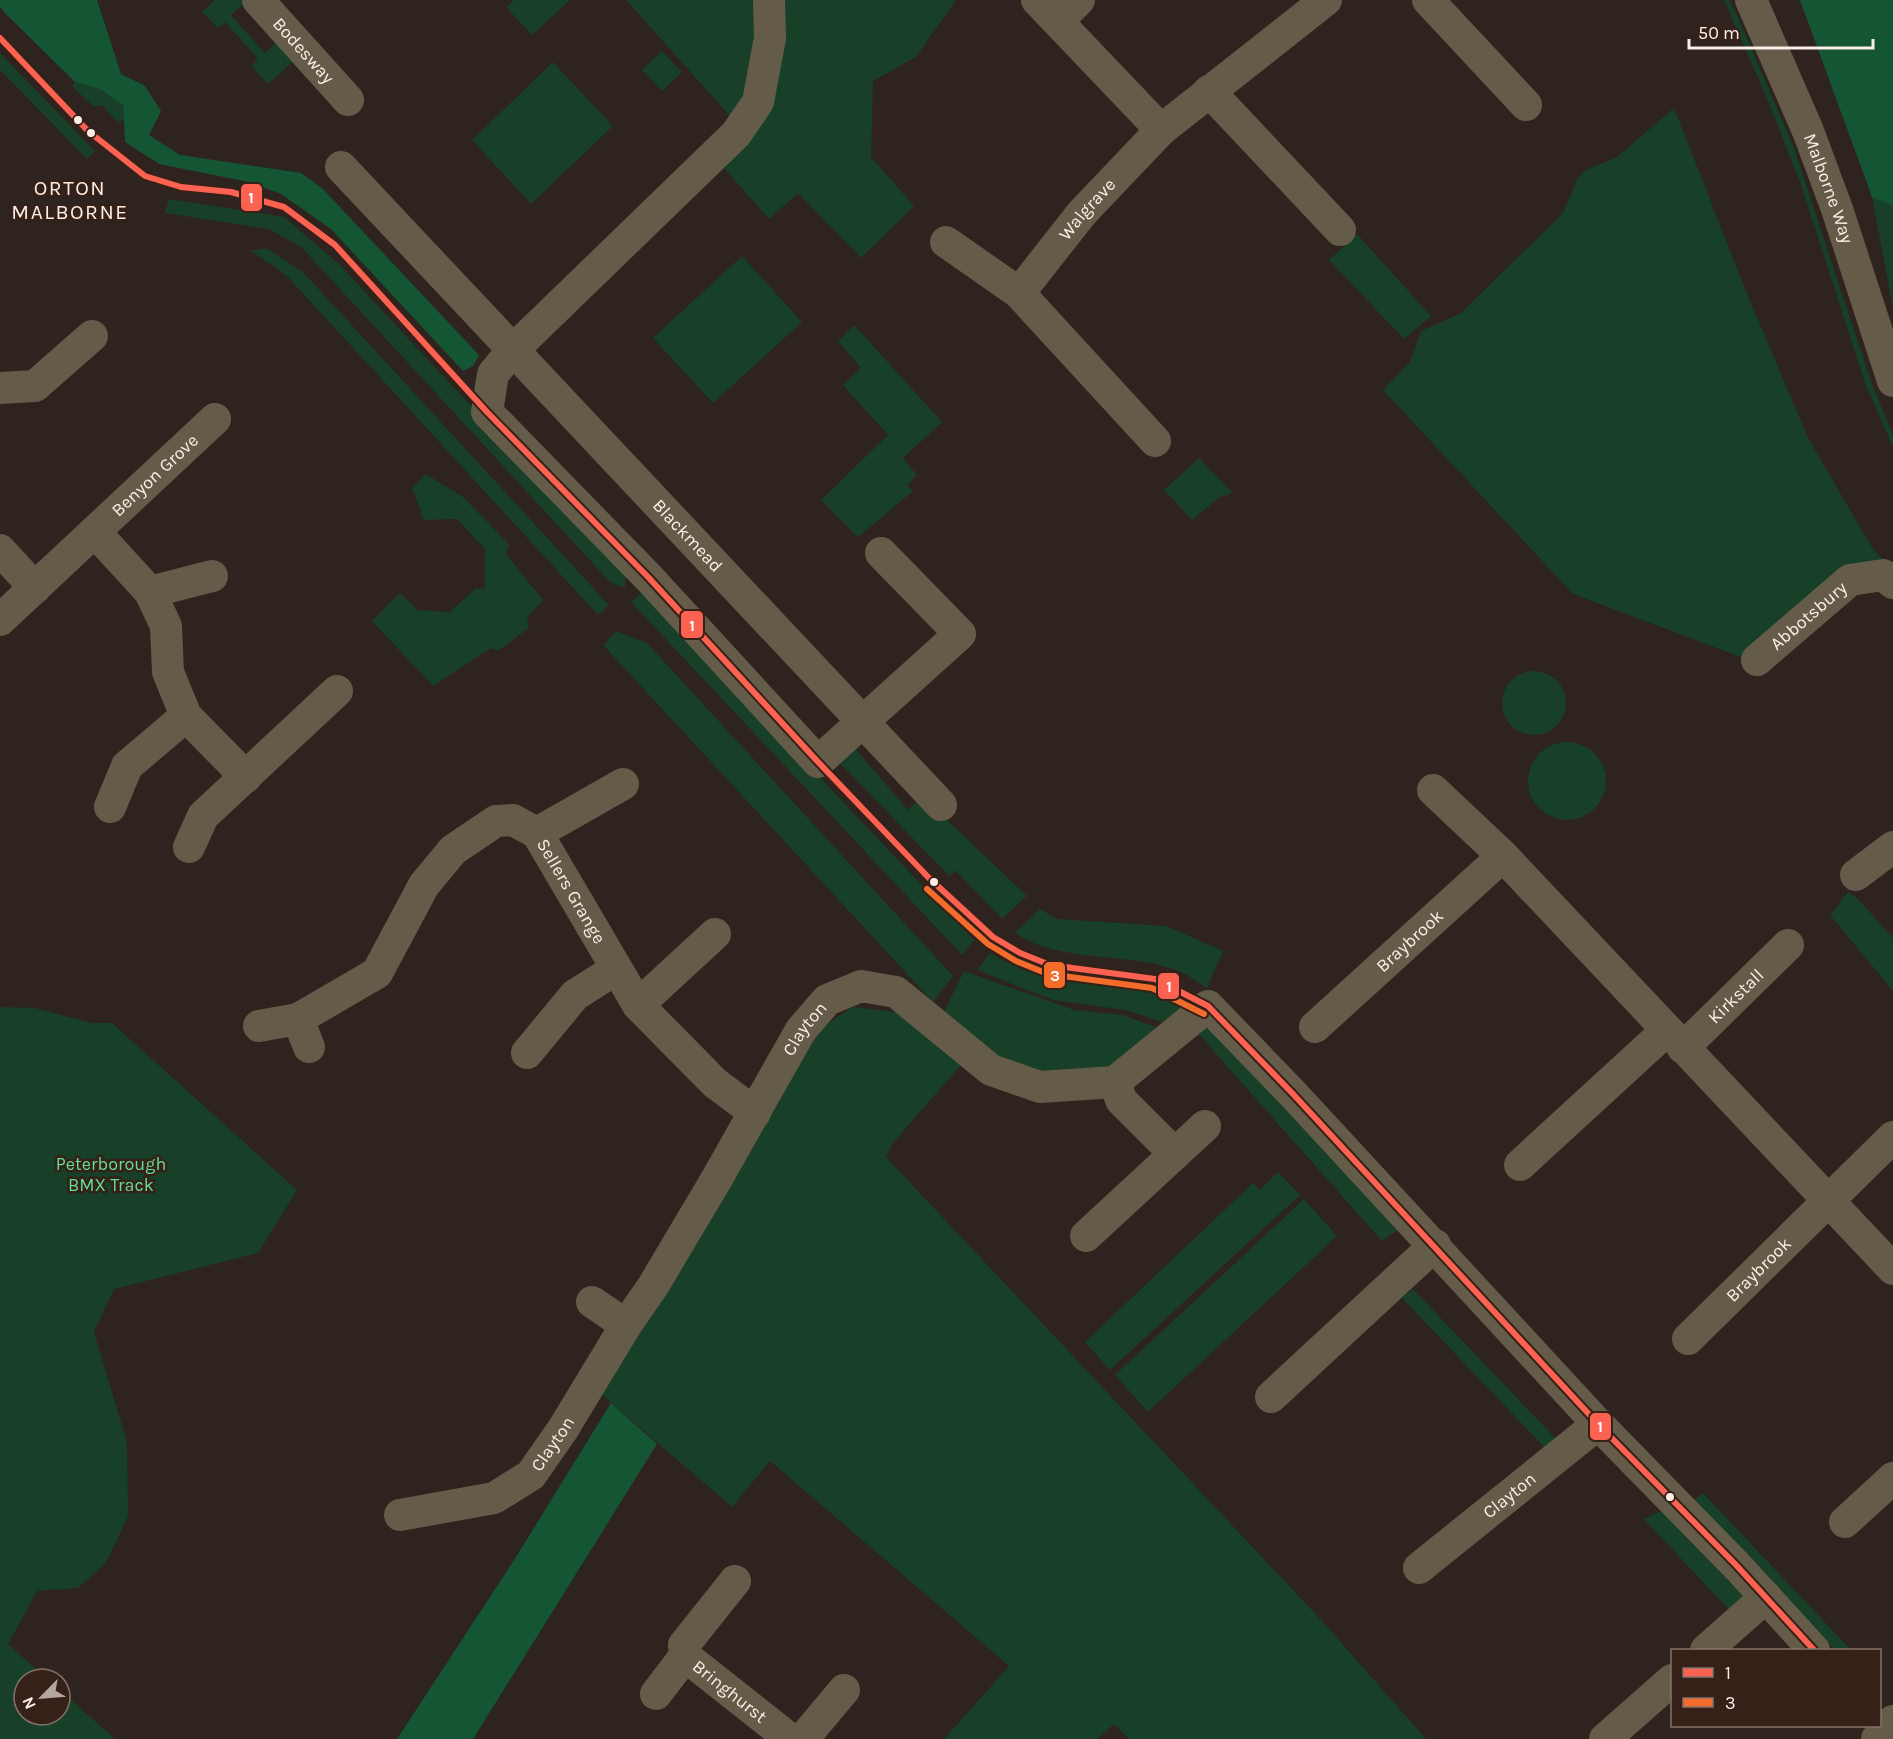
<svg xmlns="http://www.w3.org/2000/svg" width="1893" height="1739" font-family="Karla,sans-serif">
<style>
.green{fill:#183f28}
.forest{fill:#145634}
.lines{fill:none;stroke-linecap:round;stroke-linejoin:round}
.minor{stroke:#645c49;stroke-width:32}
.bus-1-casing{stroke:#352117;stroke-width:10}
.bus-2-casing{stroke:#352117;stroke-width:10}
.bus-1{stroke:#fc6251;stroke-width:6}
.bus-2{stroke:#f36c2b;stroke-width:6}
.bus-dot{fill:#fcede7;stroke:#352117;stroke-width:2}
.labels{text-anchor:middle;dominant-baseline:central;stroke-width:5;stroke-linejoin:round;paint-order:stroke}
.street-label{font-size:18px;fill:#fcede7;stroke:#352117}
.park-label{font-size:18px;fill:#63df97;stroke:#352117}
.quarter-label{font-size:21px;letter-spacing:1.5px;fill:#fcede7;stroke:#352117}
.line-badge{stroke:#352117;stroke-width:2}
.badge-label{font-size:16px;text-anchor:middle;font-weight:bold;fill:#fff}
</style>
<rect width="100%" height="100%" fill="#2e231e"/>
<g class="green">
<path d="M 215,0 L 244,0 L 246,2 L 231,15 L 265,53 L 281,39 L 298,57 L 268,84 L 251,66 L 258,59 L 225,22 L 218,28 L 202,12 Z"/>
<path d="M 514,0 L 570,0 L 532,35 L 506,7 Z"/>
<path d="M 626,0 L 956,0 L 916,57 L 873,81 L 871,157 L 914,206 L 861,258 L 798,193 L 769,219 L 715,158 L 738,125 Z"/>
<path d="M 1724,0 L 1729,0 L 1737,15 L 1794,148 L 1872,384 L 1893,435 L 1893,447 L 1865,383 L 1801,185 L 1769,103 Z"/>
<path d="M 662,51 L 682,72 L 662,91 L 642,70 Z"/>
<path d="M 0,53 L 95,151 L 87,159 L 0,70 Z"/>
<path d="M 553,62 L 613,126 L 531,204 L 472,140 Z"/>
<path d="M 75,82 L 100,89 L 123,105 L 123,119 L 119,124 L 102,105 L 94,107 L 72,86 Z"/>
<path d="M 1674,108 L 1746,291 L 1808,438 L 1873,549 L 1886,563 L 1746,659 L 1573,594 L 1383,390 L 1410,362 L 1421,331 L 1461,313 L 1563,213 L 1578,177 L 1586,170 L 1617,157 Z"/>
<path d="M 1872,197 L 1893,206 L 1893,309 Z"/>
<path d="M 169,199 L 284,217 L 340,265 L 626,573 L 625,588 L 610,582 L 302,248 L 269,229 L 165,213 Z"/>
<path d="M 1357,234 L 1431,316 L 1404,339 L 1329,260 Z"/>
<path d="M 268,249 L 303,272 L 609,605 L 598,615 L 287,276 L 250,250 Z"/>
<path d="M 742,256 L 802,322 L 713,403 L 653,338 Z"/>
<path d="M 854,325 L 942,422 L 903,458 L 917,475 L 907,485 L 913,491 L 858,537 L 821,500 L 888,435 L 843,385 L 861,368 L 838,341 Z"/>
<path d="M 1199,458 L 1233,493 L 1220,497 L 1192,520 L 1164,490 Z"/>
<path d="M 426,474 L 463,497 L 509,544 L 506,554 L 543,600 L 527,617 L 529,628 L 498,651 L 491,648 L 433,686 L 372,621 L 400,593 L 417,610 L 450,612 L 476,588 L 485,589 L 485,549 L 457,519 L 424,520 L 412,488 Z"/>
<path d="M 643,591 L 974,940 L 962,955 L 631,602 Z"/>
<path d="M 616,631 L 647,643 L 953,976 L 933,1002 L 603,645 Z"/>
<circle cx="1534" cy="703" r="32"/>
<circle cx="1567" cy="781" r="39"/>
<path d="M 853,746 L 908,810 L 923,797 L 1027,896 L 1002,919 L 955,870 L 950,877 L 838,761 Z"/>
<path d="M 1848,892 L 1857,898 L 1893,938 L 1893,991 L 1830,915 Z"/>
<path d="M 1040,909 L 1057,919 L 1166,926 L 1223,951 L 1207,988 C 1197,982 1187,974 1176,970 C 1124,951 1062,964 1015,933 Z"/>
<path d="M 990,953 C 1039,984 1081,977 1134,987 C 1152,991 1169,1001 1186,1009 L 1167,1024 L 1126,1010 L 1053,1000 L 977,970 Z"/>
<path d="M 964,971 L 1074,1010 L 1123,1015 L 1166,1031 L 1108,1073 L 1038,1081 L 940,1020 Z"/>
<path d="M 0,1007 L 35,1008 L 92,1023 L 112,1023 L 297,1190 L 258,1253 L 114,1289 L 94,1332 L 127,1442 L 128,1516 L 106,1563 L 78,1588 L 37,1591 L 8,1644 L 47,1679 L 24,1679 L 24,1715 L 60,1715 L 60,1690 L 115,1739 L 0,1739 Z"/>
<path d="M 853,1007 L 894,1012 L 922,1024 L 967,1058 L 893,1143 L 886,1157 L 1324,1623 L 1426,1739 L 1129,1739 L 1114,1724 L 1097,1739 L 944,1739 L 1009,1666 L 770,1461 L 732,1507 L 594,1388 L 816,1031 Z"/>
<path d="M 1213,1027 L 1397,1230 L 1382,1241 L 1195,1030 Z"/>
<path d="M 1278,1172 L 1300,1195 L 1110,1370 L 1085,1342 L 1253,1183 L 1260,1190 Z"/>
<path d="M 1304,1199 L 1337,1236 L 1148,1412 L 1115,1375 Z"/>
<path d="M 1413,1289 L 1558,1441 L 1547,1450 L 1402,1298 Z"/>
<path d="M 1703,1493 L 1851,1650 L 1835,1650 L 1694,1500 Z"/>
<path d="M 1665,1509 L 1743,1594 L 1732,1613 L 1644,1519 Z"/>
</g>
<g class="forest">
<path d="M 0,0 L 97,0 L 121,74 L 145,86 L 161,111 L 149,135 L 180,155 L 301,173 L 322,188 L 479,355 L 473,366 L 463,371 L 331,229 L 281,194 L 249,182 L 159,164 L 125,142 L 123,105 L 100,89 L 75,82 L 5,13 L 0,7 Z"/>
<path d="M 1800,0 L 1893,0 L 1893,206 L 1872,197 Z"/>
<path d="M 611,1403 L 657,1444 L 473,1739 L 397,1739 L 516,1557 Z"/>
</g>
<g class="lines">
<g class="minor">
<path id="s1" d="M 258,0 L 348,100"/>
<path d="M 769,0 L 770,38 L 758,102 L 736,134 L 512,351 L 493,374 L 487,412 L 649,578 L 818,762 L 960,634 L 881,553"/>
<path d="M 1037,0 L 1161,130"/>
<path d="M 1428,0 L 1526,105"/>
<path id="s2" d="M 1751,0 L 1808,131 L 1837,209 L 1893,381"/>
<path d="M 1058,21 L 1079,0"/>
<path d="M 1209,91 L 1340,230"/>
<path id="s3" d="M 341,167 L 941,805"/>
<path d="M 946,242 L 1019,293 L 1155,441"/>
<path id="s4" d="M 1019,293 L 1082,213 L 1161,130 L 1326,0"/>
<path d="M 0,388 L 35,386 L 92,336"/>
<path d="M 95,532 L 150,592 L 166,626 L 168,672 L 186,716 L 246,777"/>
<path d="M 0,550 L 35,588"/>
<path d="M 150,592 L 212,576"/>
<path id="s5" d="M 0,620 L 215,419"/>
<path id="s6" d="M 1757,660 L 1850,580 L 1883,575 L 1893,583"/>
<path d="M 1433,790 L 1503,856 L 1893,1269"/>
<path d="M 110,807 L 127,766 L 186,716"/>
<path d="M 537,833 L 623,784"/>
<path d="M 189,847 L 203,816 L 337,691"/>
<path d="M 1856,875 L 1893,847"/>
<path d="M 638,1005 L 715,934"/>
<path d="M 298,1019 L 309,1047"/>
<path id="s7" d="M 259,1026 L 298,1019 L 377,973 L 424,885 L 453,850 L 496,821 L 513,820 L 537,833 L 638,1005 L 715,1083 L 755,1113"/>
<path id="s8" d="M 1315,1027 L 1503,856"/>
<path id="s9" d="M 1683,1048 L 1788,945"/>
<path d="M 527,1053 L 575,995 L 616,969"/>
<path d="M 1115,1082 L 1121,1100 L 1175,1154"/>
<path d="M 1520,1165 L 1666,1031"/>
<path d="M 1086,1236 L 1205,1126"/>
<path d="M 592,1302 L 626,1325"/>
<path id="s10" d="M 1688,1339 L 1893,1137"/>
<path d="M 1271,1397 L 1435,1245"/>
<path id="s11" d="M 400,1515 L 494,1498 L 531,1475 L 563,1429 L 626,1325 L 653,1286 L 716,1180 L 801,1030 L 827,1000 L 861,986 L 896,992 L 991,1070 L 1040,1087 L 1115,1082 L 1208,1006 L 1293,1094 L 1598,1424 L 1737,1566 L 1814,1650"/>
<path d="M 1845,1522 L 1893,1478"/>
<path id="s12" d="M 1419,1568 L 1598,1424"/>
<path id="s13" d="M 735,1581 L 684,1645 L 685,1656 L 790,1739"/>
<path d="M 1706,1650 L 1766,1597"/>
<path d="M 656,1694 L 685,1656"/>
<path d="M 803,1739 L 844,1690"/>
<path d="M 1605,1739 L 1672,1680"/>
<path d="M 1877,1739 L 1893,1721"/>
</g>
<defs>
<path id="bus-1" d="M 0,38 L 88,131 L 145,176 L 181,187 L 231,192 L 284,207 L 335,245 L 487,412 L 649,578 L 818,762 L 928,877 L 993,937 L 1020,953 L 1050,965 L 1155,979 L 1208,1006 L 1293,1094 L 1598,1424 L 1737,1566 L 1814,1650"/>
<path id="bus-2" d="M 927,889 L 988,944 L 1016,961 L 1048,974 L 1152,988 L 1204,1014"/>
</defs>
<use href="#bus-1" class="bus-1-casing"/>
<use href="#bus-2" class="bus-2-casing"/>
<use href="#bus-1" class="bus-1"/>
<use href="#bus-2" class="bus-2"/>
</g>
<g class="bus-dot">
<circle cx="78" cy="120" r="5"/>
<circle cx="91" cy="133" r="5"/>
<circle cx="934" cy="882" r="5"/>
<circle cx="1670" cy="1497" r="5"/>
</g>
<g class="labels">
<g class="street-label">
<text stroke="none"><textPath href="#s1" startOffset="68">Bodesway</textPath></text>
<text stroke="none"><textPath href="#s2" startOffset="204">Malborne Way</textPath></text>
<text stroke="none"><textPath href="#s4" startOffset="108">Walgrave</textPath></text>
<text stroke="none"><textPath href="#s5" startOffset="212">Benyon Grove</textPath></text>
<text stroke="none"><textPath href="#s3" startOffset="506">Blackmead</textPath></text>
<text stroke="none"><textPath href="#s6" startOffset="68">Abbotsbury</textPath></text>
<text stroke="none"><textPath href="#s7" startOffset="440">Sellers Grange</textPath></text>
<text stroke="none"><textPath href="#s8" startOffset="128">Braybrook</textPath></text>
<text stroke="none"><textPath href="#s9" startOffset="74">Kirkstall</textPath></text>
<text stroke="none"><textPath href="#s11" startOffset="663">Clayton</textPath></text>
<text stroke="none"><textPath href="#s10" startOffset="99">Braybrook</textPath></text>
<text stroke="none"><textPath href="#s11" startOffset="177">Clayton</textPath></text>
<text stroke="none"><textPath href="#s12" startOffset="116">Clayton</textPath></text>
<text stroke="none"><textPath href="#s13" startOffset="150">Bringhurst</textPath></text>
</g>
<g class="park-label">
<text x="111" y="1164">Peterborough<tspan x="111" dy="21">BMX Track</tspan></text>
</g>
<g class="quarter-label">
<text x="70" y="188">ORTON<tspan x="70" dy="24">MALBORNE</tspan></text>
</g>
</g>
<g class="line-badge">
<rect x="240" y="183" width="23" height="29" rx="6" fill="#fc6251"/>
<rect x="680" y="610" width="24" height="29" rx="6" fill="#fc6251"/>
<rect x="1043" y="961" width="23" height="28" rx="6" fill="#f36c2b"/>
<rect x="1157" y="972" width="23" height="28" rx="6" fill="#fc6251"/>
<rect x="1589" y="1412" width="23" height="29" rx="6" fill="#fc6251"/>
</g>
<g class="badge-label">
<text x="251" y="203">1</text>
<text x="692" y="631">1</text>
<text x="1055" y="981">3</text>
<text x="1169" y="992">1</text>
<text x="1600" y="1432">1</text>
</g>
<rect x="1671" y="1649" width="210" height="78" fill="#352117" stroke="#85736a" stroke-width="1.5"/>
<rect x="1683" y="1668" width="30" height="9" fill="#fc6251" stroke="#85736a" stroke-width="1.5"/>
<text x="1725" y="1679" font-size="18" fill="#fcede7">1</text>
<rect x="1683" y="1698" width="30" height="9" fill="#f36c2b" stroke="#85736a" stroke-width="1.5"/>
<text x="1725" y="1709" font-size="18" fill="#fcede7">3</text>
<g transform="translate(42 1697) rotate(245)"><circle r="28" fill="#352117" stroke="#85736a" stroke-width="1.5"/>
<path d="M0-4.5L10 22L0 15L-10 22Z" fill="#b4a6a1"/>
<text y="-9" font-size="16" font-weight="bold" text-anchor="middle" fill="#fcede7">N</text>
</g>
<path d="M1689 39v9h184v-9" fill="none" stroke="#fcede7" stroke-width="3"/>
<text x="1698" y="39" font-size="18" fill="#fcede7" stroke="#352117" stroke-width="4.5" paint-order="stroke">50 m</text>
</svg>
